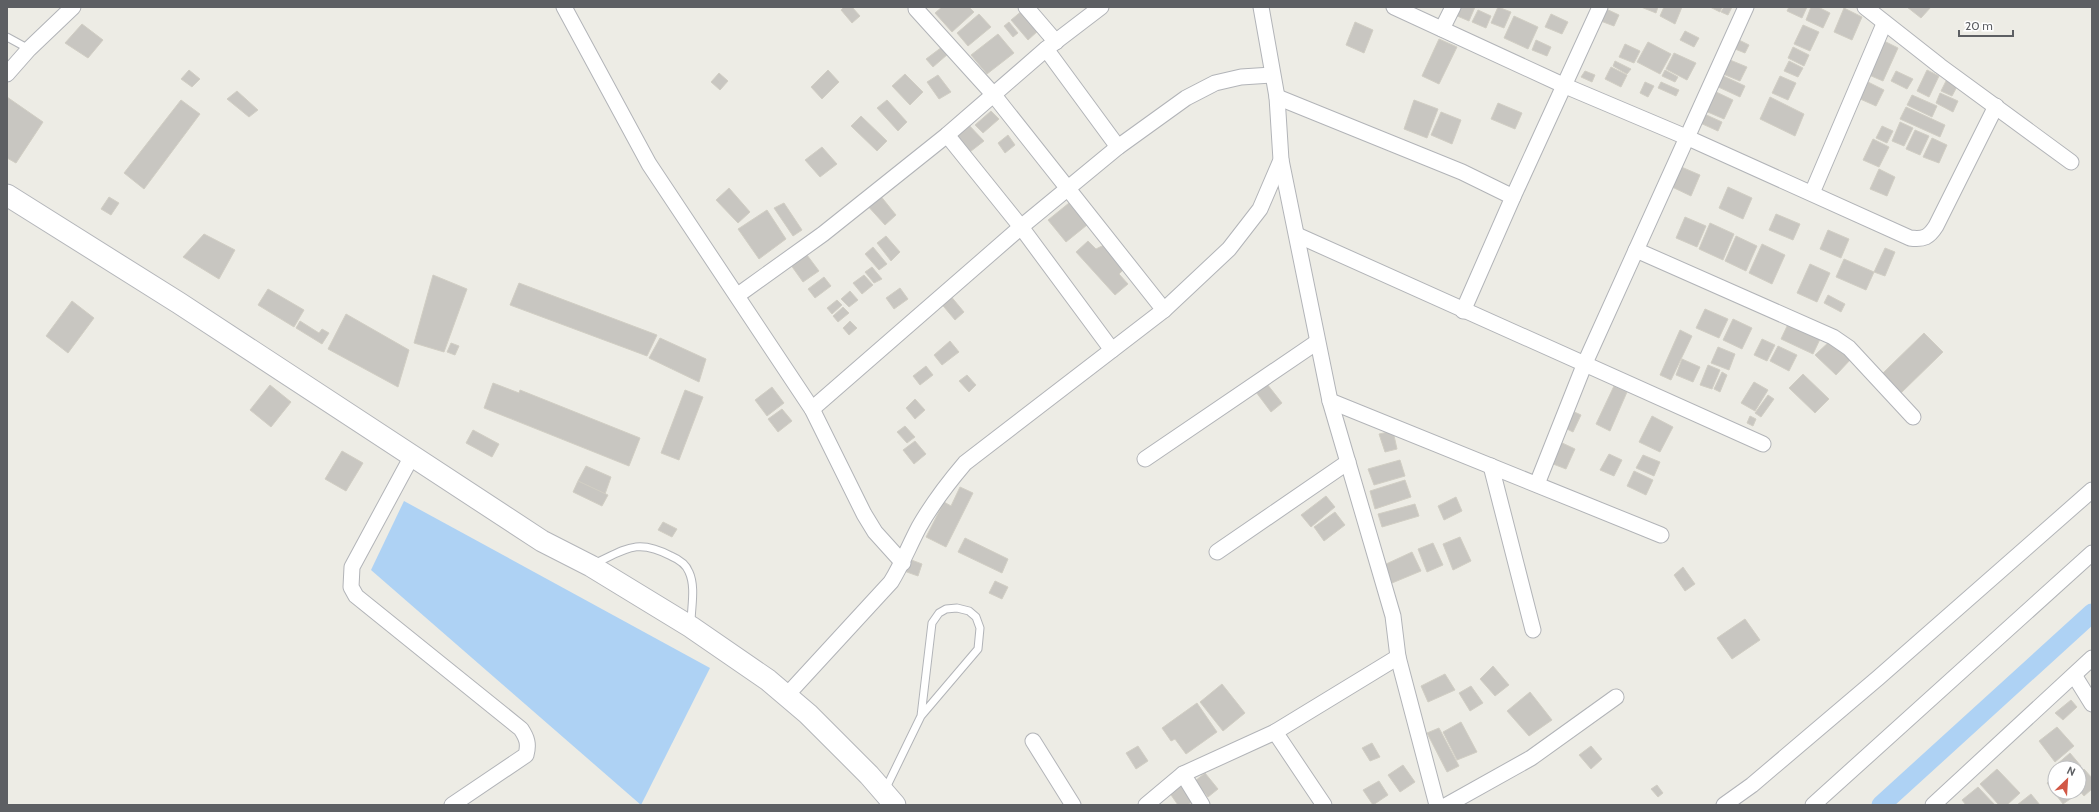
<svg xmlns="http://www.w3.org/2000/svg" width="2099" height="812" font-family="Cabin,sans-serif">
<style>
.water{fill:#aed2f4}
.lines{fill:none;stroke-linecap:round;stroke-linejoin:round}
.canal{stroke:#aed2f4;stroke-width:19}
.building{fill:#c8c6c1;stroke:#d1cec4}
.service-casing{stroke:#b2b4b8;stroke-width:9}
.minor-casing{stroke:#b2b4b8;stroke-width:17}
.secondary-casing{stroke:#b4b6ba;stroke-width:23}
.service{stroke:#fff;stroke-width:7}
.minor{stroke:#fff;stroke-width:15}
.secondary{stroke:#fff;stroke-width:21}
</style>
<rect width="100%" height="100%" fill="#edece5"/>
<path class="water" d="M 404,501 L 710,668 L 641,805 L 371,570 Z"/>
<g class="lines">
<path class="canal" d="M 1881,805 L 2092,613"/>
</g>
<g class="building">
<path d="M 844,7 L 852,7 L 860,16 L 852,23 L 841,10 Z"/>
<path d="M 942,7 L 969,7 L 974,12 L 952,32 L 935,13 Z"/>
<path d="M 1458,7 L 1475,7 L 1469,21 L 1455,15 Z"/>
<path d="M 1498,7 L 1511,12 L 1504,28 L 1491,23 Z"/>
<path d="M 1641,7 L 1658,7 L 1656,13 Z"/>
<path d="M 1664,7 L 1682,7 L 1675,24 L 1660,16 Z"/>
<path d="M 1710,7 L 1722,7 L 1720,12 Z"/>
<path d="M 1724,7 L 1732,7 L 1728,15 L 1721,12 Z"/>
<path d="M 1789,7 L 1807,7 L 1802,18 L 1787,11 Z"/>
<path d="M 1811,7 L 1818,7 L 1830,13 L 1823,28 L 1806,20 Z"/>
<path d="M 1907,7 L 1931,7 L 1921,18 Z"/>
<path d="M 1604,8 L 1619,15 L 1614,26 L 1598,20 Z"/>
<path d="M 1844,8 L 1862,17 L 1852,40 L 1834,32 Z"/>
<path d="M 1023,10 L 1039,30 L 1028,40 L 1011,20 Z"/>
<path d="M 1478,10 L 1491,16 L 1486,28 L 1472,22 Z"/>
<path d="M 979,14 L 991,27 L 968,46 L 957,33 Z"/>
<path d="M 1551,14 L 1568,22 L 1562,34 L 1545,27 Z"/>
<path d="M 1514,16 L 1538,27 L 1528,49 L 1504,38 Z"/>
<path d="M 1009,22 L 1018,33 L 1013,37 L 1004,26 Z"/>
<path d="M 1355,22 L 1373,30 L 1364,53 L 1346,45 Z"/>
<path d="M 82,24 L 103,40 L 88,58 L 65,43 Z"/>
<path d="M 1803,25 L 1819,32 L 1810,51 L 1794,44 Z"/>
<path d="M 1685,31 L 1699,38 L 1694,47 L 1680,40 Z"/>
<path d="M 998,34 L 1014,53 L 987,74 L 971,55 Z"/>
<path d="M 1439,39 L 1457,47 L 1439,84 L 1422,76 Z"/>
<path d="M 1536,40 L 1551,47 L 1547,56 L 1532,50 Z"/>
<path d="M 1739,40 L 1749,45 L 1745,53 L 1735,49 Z"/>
<path d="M 1884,41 L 1898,48 L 1883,81 L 1869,75 Z"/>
<path d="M 1648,42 L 1671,54 L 1660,74 L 1637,62 Z"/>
<path d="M 1625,44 L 1640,51 L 1634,63 L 1619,57 Z"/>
<path d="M 942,47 L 948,54 L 933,67 L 926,59 Z"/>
<path d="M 1793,47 L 1809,55 L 1804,66 L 1788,58 Z"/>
<path d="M 1674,53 L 1696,63 L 1687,80 L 1666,69 Z"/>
<path d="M 1730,60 L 1747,67 L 1740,81 L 1723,74 Z"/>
<path d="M 1615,61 L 1631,69 L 1627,74 L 1613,66 Z"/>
<path d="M 1789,61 L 1803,68 L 1798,77 L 1784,71 Z"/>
<path d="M 1611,67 L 1627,75 L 1621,87 L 1605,79 Z"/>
<path d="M 189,70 L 200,79 L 192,87 L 181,79 Z"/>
<path d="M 828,70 L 839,82 L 822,99 L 811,87 Z"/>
<path d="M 1665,70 L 1678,77 L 1675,82 L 1662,76 Z"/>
<path d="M 1927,70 L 1939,76 L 1929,97 L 1917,91 Z"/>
<path d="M 1585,71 L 1595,75 L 1592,82 L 1581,77 Z"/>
<path d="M 1896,71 L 1913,79 L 1907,89 L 1891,81 Z"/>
<path d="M 719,73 L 728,81 L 720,90 L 711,82 Z"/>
<path d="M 905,74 L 923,92 L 910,105 L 892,86 Z"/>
<path d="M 1719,74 L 1745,86 L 1740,97 L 1714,85 Z"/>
<path d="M 938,75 L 951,92 L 939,99 L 927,82 Z"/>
<path d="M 1780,76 L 1796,83 L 1788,100 L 1772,93 Z"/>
<path d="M 1948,77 L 1959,83 L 1952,96 L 1941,91 Z"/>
<path d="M 1866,81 L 1884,90 L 1876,106 L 1858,98 Z"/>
<path d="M 1645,82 L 1654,86 L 1648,97 L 1640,93 Z"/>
<path d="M 1661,82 L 1679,90 L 1676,96 L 1658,88 Z"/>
<path d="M 1712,90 L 1733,100 L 1724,119 L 1703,110 Z"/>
<path d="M 237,91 L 258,110 L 249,117 L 227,99 Z"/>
<path d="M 1940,93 L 1958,101 L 1953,112 L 1936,103 Z"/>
<path d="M 1912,95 L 1937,106 L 1932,117 L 1907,105 Z"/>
<path d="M 7,97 L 43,122 L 16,163 L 7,158 Z"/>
<path d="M 1770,97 L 1804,114 L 1795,136 L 1760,119 Z"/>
<path d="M 181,100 L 200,114 L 144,189 L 124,173 Z"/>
<path d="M 887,100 L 907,122 L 898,131 L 877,108 Z"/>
<path d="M 1414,100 L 1438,109 L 1427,138 L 1404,129 Z"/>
<path d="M 1498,103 L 1522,113 L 1515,129 L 1491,119 Z"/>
<path d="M 1906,107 L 1945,125 L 1940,137 L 1900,119 Z"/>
<path d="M 991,111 L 999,119 L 983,133 L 975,125 Z"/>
<path d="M 1441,112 L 1461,120 L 1452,144 L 1431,135 Z"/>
<path d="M 1702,113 L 1722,122 L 1718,131 L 1698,122 Z"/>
<path d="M 861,116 L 887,141 L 877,151 L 851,126 Z"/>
<path d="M 965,121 L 984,141 L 966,155 L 950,135 Z"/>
<path d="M 1900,122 L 1913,128 L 1904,146 L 1892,141 Z"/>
<path d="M 1882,126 L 1893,131 L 1887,143 L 1876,138 Z"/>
<path d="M 1915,130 L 1929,136 L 1920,155 L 1906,149 Z"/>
<path d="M 1008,135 L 1015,145 L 1005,153 L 998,143 Z"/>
<path d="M 1932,138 L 1947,145 L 1939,163 L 1923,157 Z"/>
<path d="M 1873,139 L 1889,147 L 1879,167 L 1863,160 Z"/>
<path d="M 822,147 L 837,164 L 820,177 L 805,160 Z"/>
<path d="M 1679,166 L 1700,175 L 1691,196 L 1670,186 Z"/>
<path d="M 1879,169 L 1895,177 L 1887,196 L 1870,189 Z"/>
<path d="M 1728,187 L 1752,198 L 1743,219 L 1719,208 Z"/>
<path d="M 729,188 L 750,212 L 738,223 L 716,200 Z"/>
<path d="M 879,194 L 896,215 L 885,225 L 866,204 Z"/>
<path d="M 109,197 L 119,203 L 111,215 L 101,209 Z"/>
<path d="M 784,203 L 802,230 L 793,236 L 774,208 Z"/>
<path d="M 1069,203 L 1087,225 L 1066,242 L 1048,220 Z"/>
<path d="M 767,210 L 786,239 L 759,259 L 738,229 Z"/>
<path d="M 1776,214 L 1800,224 L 1793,240 L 1769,230 Z"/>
<path d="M 1685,217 L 1706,226 L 1697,247 L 1676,238 Z"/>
<path d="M 1710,223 L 1734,234 L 1723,260 L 1699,249 Z"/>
<path d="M 1828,230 L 1849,239 L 1841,258 L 1820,249 Z"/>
<path d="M 204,234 L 235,250 L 219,279 L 183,257 Z"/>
<path d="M 886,236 L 900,252 L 891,261 L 877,243 Z"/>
<path d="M 1736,236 L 1757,246 L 1746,271 L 1725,261 Z"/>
<path d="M 1088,241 L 1096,249 L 1104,245 L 1125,268 L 1119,274 L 1128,284 L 1115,295 L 1076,252 Z"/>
<path d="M 1762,244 L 1785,255 L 1772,284 L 1749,273 Z"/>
<path d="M 873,247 L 887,264 L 879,270 L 865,254 Z"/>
<path d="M 1885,248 L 1895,252 L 1885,276 L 1874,272 Z"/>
<path d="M 804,251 L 819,271 L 803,282 L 788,261 Z"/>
<path d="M 1844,259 L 1874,272 L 1866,290 L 1836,277 Z"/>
<path d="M 1810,264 L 1830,273 L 1817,302 L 1797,293 Z"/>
<path d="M 872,267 L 882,279 L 874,283 L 865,272 Z"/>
<path d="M 433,275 L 467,289 L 444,352 L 414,343 Z"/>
<path d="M 864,275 L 873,285 L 862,294 L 853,283 Z"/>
<path d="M 824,277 L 831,286 L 815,298 L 808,289 Z"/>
<path d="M 519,283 L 657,335 L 647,356 L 510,305 Z"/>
<path d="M 900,288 L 908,299 L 894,309 L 886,298 Z"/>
<path d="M 268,289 L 304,310 L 294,327 L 258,305 Z"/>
<path d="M 850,291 L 858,300 L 849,307 L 841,299 Z"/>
<path d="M 949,294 L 964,312 L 955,320 L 939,301 Z"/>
<path d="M 1828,295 L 1845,304 L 1841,312 L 1824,303 Z"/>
<path d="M 837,300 L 842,305 L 832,314 L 827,308 Z"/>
<path d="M 72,301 L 94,318 L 68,353 L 46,336 Z"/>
<path d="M 843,307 L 849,313 L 838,322 L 833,316 Z"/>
<path d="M 1705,309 L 1728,319 L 1719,338 L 1696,328 Z"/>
<path d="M 346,314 L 409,350 L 398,387 L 328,349 Z"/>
<path d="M 1733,319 L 1752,328 L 1742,349 L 1723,340 Z"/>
<path d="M 300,321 L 319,333 L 322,329 L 329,333 L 322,344 L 296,328 Z"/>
<path d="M 850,321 L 857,328 L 849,335 L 843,328 Z"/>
<path d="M 1789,322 L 1821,337 L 1813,354 L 1781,339 Z"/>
<path d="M 1680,330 L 1692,336 L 1671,380 L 1660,375 Z"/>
<path d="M 1924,333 L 1943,352 L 1901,393 L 1882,374 Z"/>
<path d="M 660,338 L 706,359 L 699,382 L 649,358 Z"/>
<path d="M 1762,339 L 1775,345 L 1767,361 L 1754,355 Z"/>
<path d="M 1831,340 L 1851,359 L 1836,375 L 1815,355 Z"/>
<path d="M 950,341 L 959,352 L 942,365 L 934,355 Z"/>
<path d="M 451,343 L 459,346 L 455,355 L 447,352 Z"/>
<path d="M 1778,346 L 1797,355 L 1789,371 L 1770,361 Z"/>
<path d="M 1718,347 L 1735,354 L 1729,370 L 1711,363 Z"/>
<path d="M 1682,359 L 1700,367 L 1693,382 L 1676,375 Z"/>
<path d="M 1708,365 L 1720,370 L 1712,389 L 1700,385 Z"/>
<path d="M 926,366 L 933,375 L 920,385 L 913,376 Z"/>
<path d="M 1722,372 L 1727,375 L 1720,392 L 1714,389 Z"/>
<path d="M 1803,374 L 1829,399 L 1815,413 L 1789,388 Z"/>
<path d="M 967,375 L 976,385 L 969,392 L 959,381 Z"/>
<path d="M 1754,382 L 1768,390 L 1755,411 L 1741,403 Z"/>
<path d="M 493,383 L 519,393 L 520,390 L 640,438 L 629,466 L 484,408 Z"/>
<path d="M 1267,384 L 1282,403 L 1271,412 L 1256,392 Z"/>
<path d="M 270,385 L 291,402 L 271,427 L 250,410 Z"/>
<path d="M 1614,386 L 1627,392 L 1610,431 L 1596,424 Z"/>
<path d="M 772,387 L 784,403 L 767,416 L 755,400 Z"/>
<path d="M 685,390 L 703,397 L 679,460 L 661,453 Z"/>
<path d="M 1768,395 L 1774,399 L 1761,417 L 1755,413 Z"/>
<path d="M 915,399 L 925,410 L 915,419 L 906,408 Z"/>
<path d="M 782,409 L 792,421 L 778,432 L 768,419 Z"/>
<path d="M 1570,410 L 1581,415 L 1573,432 L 1563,427 Z"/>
<path d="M 1652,416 L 1673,427 L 1660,452 L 1639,442 Z"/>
<path d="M 1750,416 L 1756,419 L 1753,426 L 1747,423 Z"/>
<path d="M 905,426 L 915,437 L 907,443 L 897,432 Z"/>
<path d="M 473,430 L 499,444 L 492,457 L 466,443 Z"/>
<path d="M 1393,431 L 1397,449 L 1385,452 L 1379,434 Z"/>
<path d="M 915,441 L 926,454 L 914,464 L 903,450 Z"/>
<path d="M 1558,441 L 1575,449 L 1566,469 L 1548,462 Z"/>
<path d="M 342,451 L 363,463 L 346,491 L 325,479 Z"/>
<path d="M 1609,454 L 1622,460 L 1614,476 L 1600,470 Z"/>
<path d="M 1643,455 L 1660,462 L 1654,476 L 1636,468 Z"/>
<path d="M 1400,460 L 1405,476 L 1374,485 L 1368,469 Z"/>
<path d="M 586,466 L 611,477 L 605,494 L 578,481 Z"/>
<path d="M 1634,471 L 1653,480 L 1646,495 L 1627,486 Z"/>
<path d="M 1405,480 L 1411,497 L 1375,509 L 1370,491 Z"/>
<path d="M 578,481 L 608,495 L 602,506 L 573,492 Z"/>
<path d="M 960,487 L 973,493 L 946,547 L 926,537 L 944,502 L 951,506 Z"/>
<path d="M 1326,496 L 1335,507 L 1311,527 L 1301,515 Z"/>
<path d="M 1456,497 L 1462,511 L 1444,520 L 1438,506 Z"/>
<path d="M 1415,504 L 1419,516 L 1382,527 L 1378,514 Z"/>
<path d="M 1335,512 L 1345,525 L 1324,541 L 1314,527 Z"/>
<path d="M 663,522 L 677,529 L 672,537 L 658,530 Z"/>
<path d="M 1460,537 L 1471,561 L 1453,570 L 1443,544 Z"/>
<path d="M 965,538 L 1008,559 L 1002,573 L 958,552 Z"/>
<path d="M 1433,543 L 1443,565 L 1427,572 L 1418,549 Z"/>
<path d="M 1412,552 L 1421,571 L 1392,583 L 1384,565 Z"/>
<path d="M 909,559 L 922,564 L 918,576 L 904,571 Z"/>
<path d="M 1683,567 L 1695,584 L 1685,591 L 1674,575 Z"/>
<path d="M 995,581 L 1008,587 L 1002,599 L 989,593 Z"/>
<path d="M 1745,619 L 1760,640 L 1732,659 L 1717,638 Z"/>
<path d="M 1493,666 L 1509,685 L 1495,696 L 1480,679 Z"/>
<path d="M 1445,674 L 1455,690 L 1428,702 L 1421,686 Z"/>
<path d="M 1222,684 L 1245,713 L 1223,731 L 1200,702 Z"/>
<path d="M 1471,686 L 1483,703 L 1470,711 L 1459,693 Z"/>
<path d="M 1530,692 L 1552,720 L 1529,736 L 1507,711 Z"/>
<path d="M 2071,700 L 2077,707 L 2063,720 L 2055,713 Z"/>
<path d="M 1197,703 L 1217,732 L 1186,754 L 1175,739 L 1171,741 L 1162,728 Z"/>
<path d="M 1461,722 L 1477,752 L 1457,760 L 1443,732 Z"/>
<path d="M 2057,727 L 2074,746 L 2055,762 L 2039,741 Z"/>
<path d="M 1439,728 L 1459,766 L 1447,772 L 1427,733 Z"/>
<path d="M 1372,743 L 1380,757 L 1370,761 L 1362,748 Z"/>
<path d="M 1138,746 L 1148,761 L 1136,769 L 1126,753 Z"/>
<path d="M 1591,746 L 1602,759 L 1591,769 L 1579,755 Z"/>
<path d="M 2070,753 L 2081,766 L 2079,768 L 2058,768 L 2056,765 Z"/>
<path d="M 1403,765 L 1415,782 L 1400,792 L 1388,775 Z"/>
<path d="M 1997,769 L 2020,793 L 2007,805 L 1999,805 L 1980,784 Z"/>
<path d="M 2084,769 L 2092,778 L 2092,789 L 2084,796 L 2079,790 L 2079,774 Z"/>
<path d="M 1205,773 L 1218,789 L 1208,797 L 1195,781 Z"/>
<path d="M 2055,777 L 2055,792 L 2069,792 L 2073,797 L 2063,804 L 2047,783 Z"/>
<path d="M 1379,781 L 1388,795 L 1373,805 L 1363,790 Z"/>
<path d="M 1181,783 L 1194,801 L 1187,805 L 1178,805 L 1169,792 Z"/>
<path d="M 1657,785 L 1663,793 L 1658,797 L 1651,789 Z"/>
<path d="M 1978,787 L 1995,805 L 1966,805 L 1962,800 Z"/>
<path d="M 2031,794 L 2040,805 L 2017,805 Z"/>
</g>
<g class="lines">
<defs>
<g id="service">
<path d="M 7,37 L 29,49"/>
<path d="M 594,564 C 626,549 637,538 671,556 C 678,559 686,564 689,572 C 696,587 691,608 691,623"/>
<path d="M 885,790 L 921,716 L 978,649 L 980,628 L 976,617 L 969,611 L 957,608 L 946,609 L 939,613 L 932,623 L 921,716"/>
</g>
<g id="minor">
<path d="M 564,7 L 649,164 L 812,409 L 864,514 L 875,532 L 903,563"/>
<path d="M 1026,7 L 1056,42"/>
<path d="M 1394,7 L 1563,85 L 1686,137 L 1910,238 C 1924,240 1929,237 1936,226 L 1996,106"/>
<path d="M 1865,7 L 1940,66 L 2071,162"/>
<path d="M 916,9 L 993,94 L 1164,310"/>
<path d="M 1442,29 L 1453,7"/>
<path d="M 1046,49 L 1118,147"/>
<path d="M 7,74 L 29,49 L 73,7"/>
<path d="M 1277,97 L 1462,172 L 1513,197 L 1600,7"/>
<path d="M 947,135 L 1021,227 L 1112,350"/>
<path d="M 1281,160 L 1330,401 L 1393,616 L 1398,657 L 1437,805"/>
<path d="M 1812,193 L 1884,24"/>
<path d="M 1297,235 L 1763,444"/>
<path d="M 1636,250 L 1833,337 L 1849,348 L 1913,417"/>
<path d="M 738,295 L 823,234 L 947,135 L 1046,49 L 1101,7"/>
<path d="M 1463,311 L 1513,197"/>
<path d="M 1330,401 L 1661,535"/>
<path d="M 812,409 L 1021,227 L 1118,147 L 1186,98 L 1215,83 L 1241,77 L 1272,75"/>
<path d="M 412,456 L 352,567 L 351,587 L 356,596 L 521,729 C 527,738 529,744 526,755 L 452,805"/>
<path d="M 1145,459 L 1317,342"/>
<path d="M 1491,466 L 1533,630"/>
<path d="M 1537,484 L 1585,363 L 1746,7"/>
<path d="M 1217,552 L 1348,462"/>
<path d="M 2074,675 L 2092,704"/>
<path d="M 787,695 L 891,582 C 902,564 909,546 919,527 C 932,504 948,483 965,463 L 1164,310 L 1229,249 L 1260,209 L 1281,160 L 1277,97 L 1261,7"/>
<path d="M 1275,732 L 1324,805"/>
<path d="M 1033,741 L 1073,805"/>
<path d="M 1183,774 L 1202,805"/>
<path d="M 1146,805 L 1183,774 L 1275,732 L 1398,657"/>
<path d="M 1447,805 L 1531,758 L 1616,697"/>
<path d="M 1724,805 L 1752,785 L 1878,678 L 2092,490"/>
<path d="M 1813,805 L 2092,553"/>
<path d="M 1933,805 L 2092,658"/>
</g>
<path id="secondary" d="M 7,195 L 179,303 L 542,541 L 591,566 L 691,627 L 768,680 L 808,714 L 869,775 L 895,805"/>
</defs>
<use href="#service" class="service-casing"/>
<use href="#minor" class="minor-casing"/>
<use href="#secondary" class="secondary-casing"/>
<use href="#service" class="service"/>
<use href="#minor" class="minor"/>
<use href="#secondary" class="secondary"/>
</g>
<rect width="2099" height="812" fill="none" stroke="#5d5f63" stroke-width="16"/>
<g transform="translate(2067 780) rotate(25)"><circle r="19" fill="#ffffff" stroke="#bebfc1"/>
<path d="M0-3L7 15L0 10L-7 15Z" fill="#d25846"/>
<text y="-6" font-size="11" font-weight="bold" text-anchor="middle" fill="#5d5f63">N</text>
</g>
<path d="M1959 30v6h54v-6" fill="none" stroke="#5d5f63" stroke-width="2"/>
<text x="1965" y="30" font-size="12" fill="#5d5f63" stroke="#ffffff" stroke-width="3" paint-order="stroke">20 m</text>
</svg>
